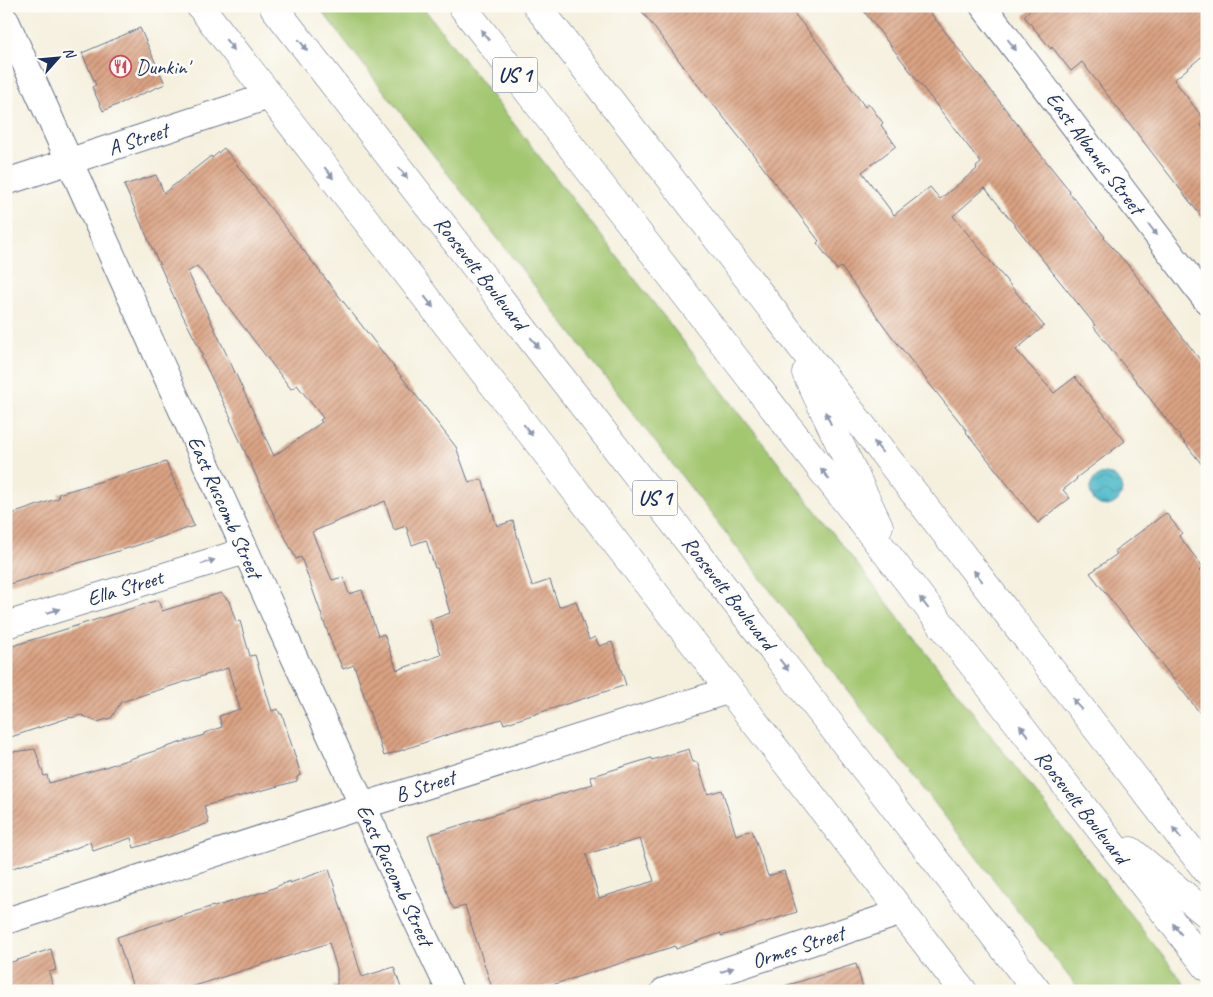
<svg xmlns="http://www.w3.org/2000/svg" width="1213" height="997" font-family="Caveat,sans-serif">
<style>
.grass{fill:#a3c670;stroke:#5f7a67}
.water{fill:url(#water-waves);stroke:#347493}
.building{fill:url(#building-hatch);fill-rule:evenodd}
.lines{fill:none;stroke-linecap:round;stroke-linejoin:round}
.minor-casing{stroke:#67738b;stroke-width:28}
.trunk-casing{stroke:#67738b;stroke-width:29}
.minor{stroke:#fff;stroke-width:26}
.trunk{stroke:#fff;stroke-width:28}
.oneway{fill:#8d97ae}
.labels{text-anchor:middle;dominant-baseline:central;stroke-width:5;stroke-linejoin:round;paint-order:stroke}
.shield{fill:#fdfcf7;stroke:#5f6c8c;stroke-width:1}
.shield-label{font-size:20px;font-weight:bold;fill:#1b2f5e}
.poi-label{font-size:21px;fill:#1b2f5e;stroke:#fdfcf7;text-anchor:start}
.street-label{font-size:21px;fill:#1b2f5e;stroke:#fdfcf7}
</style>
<defs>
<pattern id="water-waves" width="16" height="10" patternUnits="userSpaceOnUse" patternTransform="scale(1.25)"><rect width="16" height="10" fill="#4db9c8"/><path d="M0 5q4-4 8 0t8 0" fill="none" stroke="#3f97a6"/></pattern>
<pattern id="building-hatch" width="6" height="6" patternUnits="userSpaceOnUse" patternTransform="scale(1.25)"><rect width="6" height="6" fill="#daa282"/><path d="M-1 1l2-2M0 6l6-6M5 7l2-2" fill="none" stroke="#b0846e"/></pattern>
</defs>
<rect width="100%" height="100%" fill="#fdfcf7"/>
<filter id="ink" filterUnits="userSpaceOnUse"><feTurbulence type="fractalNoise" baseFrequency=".02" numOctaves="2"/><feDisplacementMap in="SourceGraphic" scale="10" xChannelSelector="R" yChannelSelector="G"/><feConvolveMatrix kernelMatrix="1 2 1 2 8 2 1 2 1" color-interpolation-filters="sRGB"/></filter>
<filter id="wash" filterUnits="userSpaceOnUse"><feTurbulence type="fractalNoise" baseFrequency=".0096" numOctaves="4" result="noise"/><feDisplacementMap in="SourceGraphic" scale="20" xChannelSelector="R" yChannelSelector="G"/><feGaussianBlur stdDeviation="1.12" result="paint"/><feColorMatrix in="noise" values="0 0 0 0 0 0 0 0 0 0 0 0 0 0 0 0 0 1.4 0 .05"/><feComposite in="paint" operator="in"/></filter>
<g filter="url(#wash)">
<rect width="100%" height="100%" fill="#f5f0de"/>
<path class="grass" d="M 318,6 L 422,6 L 1190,991 L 1080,991 Z"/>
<circle class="water" cx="1106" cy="490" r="16"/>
<g id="blocks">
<g class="building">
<path d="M 638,6 L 788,6 L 819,44 L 865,107 L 869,104 L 883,123 L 881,125 L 896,146 L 862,172 L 894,215 L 930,187 L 940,199 L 977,169 L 976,167 L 981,163 L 860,6 L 925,6 L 1053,170 L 1070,191 L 1069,192 L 1105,237 L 1104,238 L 1128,265 L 1207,369 L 1207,471 L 1118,358 L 1093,326 L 1095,325 L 985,188 L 953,216 L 1044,326 L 1016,350 L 1054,393 L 1075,377 L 1125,441 L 1076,478 L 1077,479 L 1063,490 L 1070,498 L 1038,523 L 966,432 L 967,431 L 890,334 L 841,267 L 837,270 L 817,243 L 819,241 L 752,153 L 693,79 Z"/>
<path d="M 1034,6 L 1207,6 L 1207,52 L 1174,80 L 1206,122 L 1201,125 L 1207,136 L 1207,224 L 1082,62 L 1071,71 L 1052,47 L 1051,49 L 1024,16 Z"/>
<path d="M 140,28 L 165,84 L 103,111 L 92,87 L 96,85 L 82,53 Z"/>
<path d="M 224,148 L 456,447 L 469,483 L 482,479 L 497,526 L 513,521 L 532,586 L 550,580 L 559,607 L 576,601 L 589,640 L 595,637 L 599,646 L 612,642 L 626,685 L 504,724 L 502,719 L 462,730 L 384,756 L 354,665 L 343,669 L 333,647 L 301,557 L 296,559 L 273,513 L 230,419 L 231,418 L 201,356 L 203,355 L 177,304 L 124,185 L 156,175 L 164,193 L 211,156 L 212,158 ZM 197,266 L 291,389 L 297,385 L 323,418 L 320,420 L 322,422 L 274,456 L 188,272 ZM 385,501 L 394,530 L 406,526 L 412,545 L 426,540 L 435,568 L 437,568 L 450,613 L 430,620 L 441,655 L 397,670 L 384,634 L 378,636 L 362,590 L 349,594 L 343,577 L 332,580 L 312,532 Z"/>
<path d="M 166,462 L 194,526 L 135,546 L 6,585 L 6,516 L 59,498 L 58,494 Z"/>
<path d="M 1166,513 L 1182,533 L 1179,536 L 1203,567 L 1199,571 L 1207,578 L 1207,722 L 1090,573 L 1117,554 L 1114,551 Z"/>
<path d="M 221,593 L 229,601 L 236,622 L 240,621 L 250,656 L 255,655 L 272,711 L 278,709 L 280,714 L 282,714 L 301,775 L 297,777 L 297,781 L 204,806 L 209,823 L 160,840 L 134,848 L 131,838 L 93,851 L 90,842 L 71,850 L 6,870 L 6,753 L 35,749 L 44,776 L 47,775 L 49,783 L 102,768 L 204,735 L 204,733 L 222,727 L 219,716 L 240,709 L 228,668 L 121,702 L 111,718 L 97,722 L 81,715 L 71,718 L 71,717 L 11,737 L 6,722 L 6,648 L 158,600 L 162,611 Z"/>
<path d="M 689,749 L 693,762 L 697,762 L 708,794 L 722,790 L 736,835 L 752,830 L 768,876 L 784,871 L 797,912 L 721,936 L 721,933 L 676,949 L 675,946 L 533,991 L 493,991 L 465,906 L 454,909 L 452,905 L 451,905 L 428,835 L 593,784 L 590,777 L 651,758 L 652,760 ZM 640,839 L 654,881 L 599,898 L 586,854 Z"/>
<path d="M 329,869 L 362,977 L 394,967 L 402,991 L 334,991 L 333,986 L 337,985 L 337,969 L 329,943 L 179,991 L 134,991 L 117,937 L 213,906 L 214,907 L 266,891 L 290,881 L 290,883 Z"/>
<path d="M 51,949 L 56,970 L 49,972 L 53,986 L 42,991 L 6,991 L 6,964 Z"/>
<path d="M 856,964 L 864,991 L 786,991 L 785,986 Z"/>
</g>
</g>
</g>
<g filter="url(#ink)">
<use href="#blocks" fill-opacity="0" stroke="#67738b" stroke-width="1"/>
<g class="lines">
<defs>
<g id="minor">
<path d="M 983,6 L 1207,301"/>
<path d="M 6,21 C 153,345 297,670 450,991"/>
<path d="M 6,182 L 269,96"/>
<path d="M 6,625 L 245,551"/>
<path d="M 6,921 L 362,806 L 730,690"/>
<path d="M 664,991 L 902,912"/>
</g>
<g id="trunk">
<path d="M 200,6 L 963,991"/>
<path d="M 273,6 L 1037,991"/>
<path d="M 462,6 L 1207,967"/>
<path d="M 537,6 L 1207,871"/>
<path d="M 806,373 L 879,526"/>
<path d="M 1131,851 L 1207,914"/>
</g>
</defs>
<use href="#minor" class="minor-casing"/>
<use href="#trunk" class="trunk-casing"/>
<use href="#minor" class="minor"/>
<use href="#trunk" class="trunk"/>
</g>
<defs><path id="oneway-solid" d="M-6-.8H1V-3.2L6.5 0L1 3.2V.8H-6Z" transform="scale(1.25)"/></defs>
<g class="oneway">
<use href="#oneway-solid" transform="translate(485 35) rotate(-128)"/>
<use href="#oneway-solid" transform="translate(230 45) rotate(52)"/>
<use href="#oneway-solid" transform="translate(303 45) rotate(52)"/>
<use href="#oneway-solid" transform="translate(1012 45) rotate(53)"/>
<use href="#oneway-solid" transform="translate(329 173) rotate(52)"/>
<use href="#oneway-solid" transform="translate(403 173) rotate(52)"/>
<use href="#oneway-solid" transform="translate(1153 230) rotate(53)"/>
<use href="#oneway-solid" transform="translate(429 302) rotate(52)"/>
<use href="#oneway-solid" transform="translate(535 343) rotate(52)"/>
<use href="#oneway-solid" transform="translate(828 418) rotate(-115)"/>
<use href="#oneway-solid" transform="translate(528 430) rotate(52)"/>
<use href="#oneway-solid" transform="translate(878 447) rotate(-128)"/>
<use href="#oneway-solid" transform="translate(825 474) rotate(-128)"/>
<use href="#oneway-solid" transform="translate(208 562) rotate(-17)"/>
<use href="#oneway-solid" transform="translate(978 576) rotate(-128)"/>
<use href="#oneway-solid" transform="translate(924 603) rotate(-128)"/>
<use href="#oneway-solid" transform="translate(53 611) rotate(-17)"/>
<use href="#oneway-solid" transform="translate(784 665) rotate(52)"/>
<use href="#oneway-solid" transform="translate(1077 704) rotate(-128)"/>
<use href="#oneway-solid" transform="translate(1024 731) rotate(-128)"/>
<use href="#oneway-solid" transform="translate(1177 833) rotate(-128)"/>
<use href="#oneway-solid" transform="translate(1177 929) rotate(-128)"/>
<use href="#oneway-solid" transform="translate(727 970) rotate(-18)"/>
</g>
</g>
<defs>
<symbol id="restaurant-ring" viewBox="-11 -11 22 22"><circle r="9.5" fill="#fdfcf7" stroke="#d1495b" stroke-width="1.5"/><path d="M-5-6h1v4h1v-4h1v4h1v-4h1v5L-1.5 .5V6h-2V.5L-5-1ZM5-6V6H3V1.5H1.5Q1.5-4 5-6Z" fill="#d1495b"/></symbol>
</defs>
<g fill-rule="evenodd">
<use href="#restaurant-ring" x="108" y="54" width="25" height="25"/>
</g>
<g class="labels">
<g class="shield">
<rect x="492.5" y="57.5" width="45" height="35" rx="4"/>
<rect x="632.5" y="480.5" width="45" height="35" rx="4"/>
</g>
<g class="shield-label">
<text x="515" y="75">US 1</text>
<text x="655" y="498">US 1</text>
</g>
<g class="poi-label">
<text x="136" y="67">Dunkin'</text>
</g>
<g class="street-label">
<text transform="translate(138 139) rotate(-18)">A Street</text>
<text transform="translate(1095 153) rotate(53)">East Albanus Street</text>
<text transform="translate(481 273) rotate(52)">Roosevelt Boulevard</text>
<text transform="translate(225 507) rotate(66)">East Ruscomb Street</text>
<text transform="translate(125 588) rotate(-17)">Ella Street</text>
<text transform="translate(729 593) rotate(52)">Roosevelt Boulevard</text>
<text transform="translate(425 786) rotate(-18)">B Street</text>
<text transform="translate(1082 807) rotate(52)">Roosevelt Boulevard</text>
<text transform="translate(395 875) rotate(65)">East Ruscomb Street</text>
<text transform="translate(798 947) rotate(-18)">Ormes Street</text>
</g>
</g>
<rect width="1213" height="997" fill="none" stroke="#fdfcf7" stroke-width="25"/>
<g transform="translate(58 58) rotate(63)" stroke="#fdfcf7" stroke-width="4" paint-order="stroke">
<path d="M0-4L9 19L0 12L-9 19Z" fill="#1b2f5e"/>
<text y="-8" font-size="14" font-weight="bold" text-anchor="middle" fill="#1b2f5e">N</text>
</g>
</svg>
